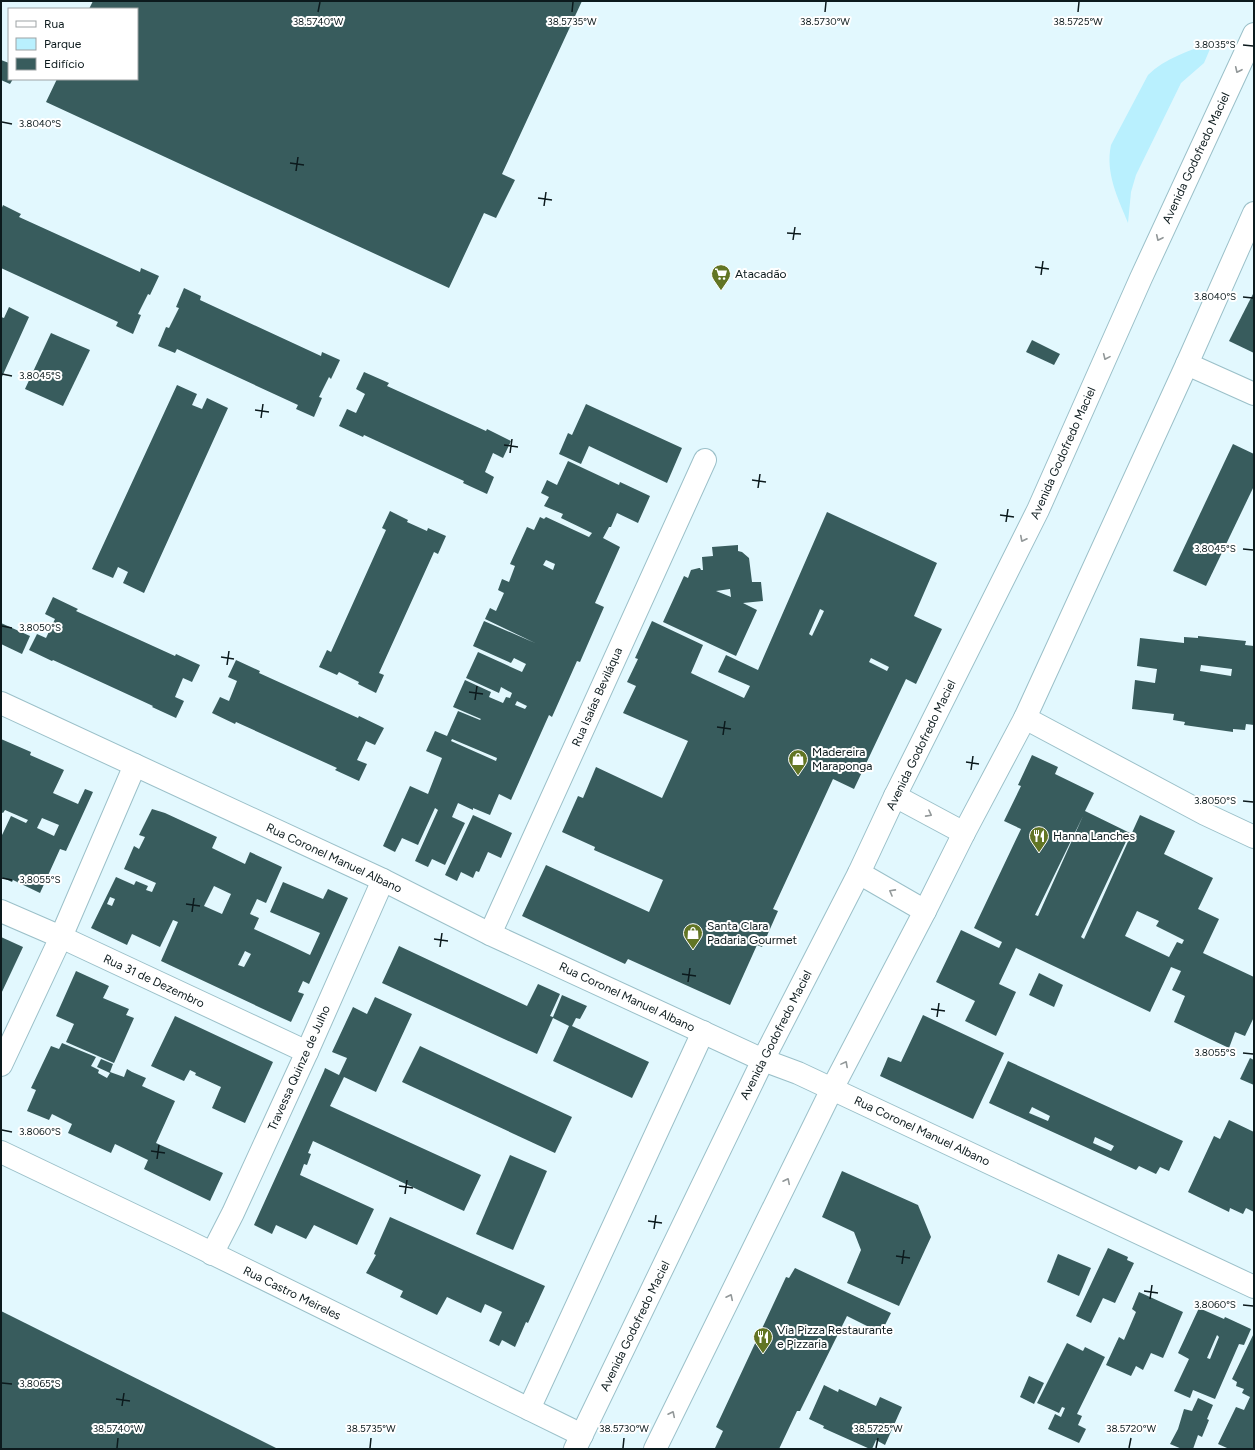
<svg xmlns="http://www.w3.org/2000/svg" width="1255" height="1450" font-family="Figtree,sans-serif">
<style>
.green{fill:#b9f0fe}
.building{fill:#385c5d;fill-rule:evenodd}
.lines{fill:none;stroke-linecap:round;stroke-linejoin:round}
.minor-casing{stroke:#9bc0c9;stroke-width:24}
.major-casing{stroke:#9bc0c9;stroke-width:24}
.minor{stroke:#fff;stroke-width:22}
.major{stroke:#fff;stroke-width:22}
.oneway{stroke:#929899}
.ticks{fill:none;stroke:#0c1a1d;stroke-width:1.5}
.labels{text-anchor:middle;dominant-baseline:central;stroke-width:4;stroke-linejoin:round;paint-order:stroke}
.street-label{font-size:12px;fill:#0c1a1d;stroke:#fff}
.poi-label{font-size:12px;fill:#0c1a1d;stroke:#fff;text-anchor:start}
.ticks-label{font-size:10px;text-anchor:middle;fill:#0c1a1d;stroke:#fff;stroke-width:4;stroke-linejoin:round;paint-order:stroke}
</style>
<rect width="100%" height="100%" fill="#e2f8fe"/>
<path class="green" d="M 1213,42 L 1204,63 L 1181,83 L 1136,175 L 1131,192 L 1128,223 C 1118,198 1105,173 1111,145 L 1148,75 C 1165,58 1191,50 1213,42 Z"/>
<g class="building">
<path d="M 93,1 L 582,1 L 502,174 L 515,180 L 496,218 L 484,213 L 449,288 L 46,102 L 57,79 L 137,79 L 137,9 L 89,9 Z"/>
<path d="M 1,60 L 9,63 L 9,79 L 13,79 L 10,84 L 1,80 Z"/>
<path d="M 3,205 L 21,214 L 19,217 L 140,272 L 141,268 L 159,276 L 150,295 L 148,294 L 138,314 L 141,315 L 133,334 L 116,326 L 118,322 L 1,268 L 1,210 Z"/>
<path d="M 184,288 L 201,296 L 200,300 L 321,356 L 322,352 L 340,360 L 331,379 L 329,377 L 319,397 L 322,398 L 314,417 L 296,409 L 298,405 L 177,349 L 175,353 L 158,346 L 166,327 L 169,328 L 179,308 L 176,307 Z"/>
<path d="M 1254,292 L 1254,353 L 1229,341 Z"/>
<path d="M 9,307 L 29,317 L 1,379 L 1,317 L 4,318 Z"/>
<path d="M 51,333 L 90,350 L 63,406 L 25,389 Z"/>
<path d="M 1032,340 L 1060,354 L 1054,365 L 1026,352 Z"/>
<path d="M 364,372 L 389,383 L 387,386 L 486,431 L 487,429 L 511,441 L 503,458 L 493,453 L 485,472 L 494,477 L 487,494 L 463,483 L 464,481 L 364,435 L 363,437 L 339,426 L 347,409 L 356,413 L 365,394 L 356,389 Z"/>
<path d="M 177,385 L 197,394 L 192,405 L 202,409 L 207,398 L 228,408 L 144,593 L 123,583 L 128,572 L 118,567 L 113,578 L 92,569 Z"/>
<path d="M 586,404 L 682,448 L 667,483 L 589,446 L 581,464 L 559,454 L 568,433 L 572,435 Z"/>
<path d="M 1233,444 L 1254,454 L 1254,486 L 1206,586 L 1173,571 Z"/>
<path d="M 568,461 L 619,485 L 620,482 L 650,496 L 638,523 L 617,513 L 611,527 L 609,527 L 603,538 L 620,547 L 595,603 L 604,607 L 580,662 L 577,661 L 552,717 L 549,715 L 511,800 L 499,794 L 490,815 L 473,808 L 473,810 L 458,803 L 452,817 L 465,823 L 445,865 L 432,859 L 428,867 L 415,861 L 438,810 L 435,808 L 418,845 L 402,838 L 395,852 L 383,846 L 410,786 L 428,794 L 442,758 L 426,751 L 435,731 L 447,736 L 458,711 L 480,720 L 481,719 L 453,707 L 465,680 L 491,692 L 489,697 L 503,703 L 506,697 L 510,698 L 512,693 L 501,687 L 499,693 L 466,678 L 478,652 L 522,672 L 526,664 L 514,658 L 511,663 L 473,646 L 484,621 L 535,643 L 485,619 L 490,608 L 496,611 L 504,593 L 498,590 L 502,579 L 509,582 L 515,566 L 510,564 L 527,527 L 534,530 L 540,517 L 544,519 L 546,517 L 589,537 L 592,533 L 561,518 L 563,514 L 544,506 L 549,497 L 541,493 L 547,480 L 557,485 ZM 546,560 L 555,564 L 553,570 L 543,565 ZM 517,701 L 527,706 L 525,709 L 515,705 ZM 452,739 L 497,758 L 496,761 L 451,741 Z"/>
<path d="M 390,511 L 408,520 L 407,522 L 427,531 L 428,528 L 446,536 L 438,554 L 434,552 L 379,673 L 384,675 L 376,693 L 358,684 L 359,682 L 339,672 L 337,675 L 319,667 L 327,650 L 331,652 L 386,530 L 382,528 Z"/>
<path d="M 827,512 L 937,563 L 914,616 L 942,629 L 916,684 L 906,679 L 854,789 L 833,779 L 773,909 L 778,911 L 762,947 L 757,945 L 730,1005 L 628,959 L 625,964 L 522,916 L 546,865 L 649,912 L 663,880 L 594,850 L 595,847 L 562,832 L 578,796 L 583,798 L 596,767 L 662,798 L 688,741 L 623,713 L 636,686 L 627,682 L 638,659 L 635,658 L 652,621 L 703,645 L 691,673 L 744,698 L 750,686 L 718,672 L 726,655 L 758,670 ZM 820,609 L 824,611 L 812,636 L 809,634 ZM 871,658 L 889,667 L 887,671 L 869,662 Z"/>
<path d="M 738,545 L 738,551 L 742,552 L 749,558 L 752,582 L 761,582 L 763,601 L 743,603 L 757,610 L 736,656 L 663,622 L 684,576 L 688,578 L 691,570 L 699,568 L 700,568 L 701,570 L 703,570 L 702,557 L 713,556 L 712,547 ZM 730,589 L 731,597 L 716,591 Z"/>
<path d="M 53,597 L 78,609 L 76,611 L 175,656 L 176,654 L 200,665 L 192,682 L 183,678 L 175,697 L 184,701 L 176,718 L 152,707 L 153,706 L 53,660 L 52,661 L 29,650 L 37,634 L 46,638 L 55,619 L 45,614 Z"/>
<path d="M 1,623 L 30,636 L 22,654 L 1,644 Z"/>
<path d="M 1198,636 L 1246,641 L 1245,645 L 1254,646 L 1254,725 L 1246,724 L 1245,730 L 1233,729 L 1233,732 L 1184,725 L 1185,722 L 1173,720 L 1174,714 L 1132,709 L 1135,680 L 1155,683 L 1157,669 L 1137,666 L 1140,638 L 1184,643 L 1184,637 L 1198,638 ZM 1201,665 L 1232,669 L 1231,676 L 1200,671 Z"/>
<path d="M 236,660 L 260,671 L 259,673 L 358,718 L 359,716 L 384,728 L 375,745 L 366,741 L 357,760 L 367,764 L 359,781 L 335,770 L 337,768 L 236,722 L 235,724 L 212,713 L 220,697 L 229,701 L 237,681 L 228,677 Z"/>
<path d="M 1,739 L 31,752 L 30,755 L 64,770 L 53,793 L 78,804 L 85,789 L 93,792 L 66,851 L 60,849 L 40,893 L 13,880 L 12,882 L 1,877 L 1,837 L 3,833 L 11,816 L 26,823 L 28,820 L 5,810 L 3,813 L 1,812 ZM 42,818 L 59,825 L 54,836 L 37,828 Z"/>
<path d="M 1032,755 L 1058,767 L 1055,774 L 1094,793 L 1085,811 L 1130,833 L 1081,937 L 1084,939 L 1140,815 L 1175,831 L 1164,854 L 1213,878 L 1198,909 L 1219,919 L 1203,953 L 1254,977 L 1254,1017 L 1245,1036 L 1235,1032 L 1229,1048 L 1174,1022 L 1185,996 L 1172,990 L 1181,971 L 1171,967 L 1150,1012 L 1016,948 L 999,984 L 1016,992 L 996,1036 L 965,1021 L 975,1001 L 936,982 L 961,930 L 999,948 L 1002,942 L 974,928 L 1021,829 L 1004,821 L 1021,786 L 1018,785 ZM 1083,816 L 1038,916 L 1035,915 ZM 1137,911 L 1159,921 L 1156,926 L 1184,940 L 1182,944 L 1177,942 L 1169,957 L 1125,936 Z"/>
<path d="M 152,809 L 165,813 L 217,837 L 212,848 L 245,864 L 250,852 L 282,867 L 266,903 L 257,899 L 250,914 L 259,918 L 254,929 L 287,944 L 310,955 L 320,933 L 270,912 L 283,882 L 323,899 L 328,889 L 348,898 L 309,984 L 303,981 L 298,992 L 304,994 L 291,1022 L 161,961 L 178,922 L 173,920 L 160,947 L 132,934 L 127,945 L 91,928 L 116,877 L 134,885 L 136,881 L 148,886 L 146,890 L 152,892 L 156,883 L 124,869 L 134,846 L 139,849 L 145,837 L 139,835 ZM 214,886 L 231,894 L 222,914 L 204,906 ZM 110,897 L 115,899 L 112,906 L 107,904 ZM 245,951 L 251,954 L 244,967 L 238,965 Z"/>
<path d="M 473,815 L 512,833 L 501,858 L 488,852 L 479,872 L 476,871 L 473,878 L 461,872 L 457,881 L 445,875 Z"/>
<path d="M 1,937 L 23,947 L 1,994 Z"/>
<path d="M 399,946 L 527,1006 L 538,984 L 547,988 L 560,994 L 550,1016 L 553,1017 L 562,995 L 587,1006 L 580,1019 L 576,1018 L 572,1026 L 649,1062 L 632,1098 L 553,1061 L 569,1026 L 553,1018 L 537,1054 L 382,983 Z"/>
<path d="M 76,971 L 109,986 L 103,998 L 129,1009 L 126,1015 L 134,1018 L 114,1063 L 66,1042 L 74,1024 L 56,1016 Z"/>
<path d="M 1039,973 L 1063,985 L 1054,1007 L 1029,995 Z"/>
<path d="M 375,997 L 412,1014 L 376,1092 L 344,1077 L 330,1106 L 481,1175 L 464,1211 L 313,1141 L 308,1153 L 311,1154 L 307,1165 L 304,1164 L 300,1175 L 374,1209 L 357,1245 L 314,1225 L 306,1239 L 276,1225 L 272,1234 L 254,1225 L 324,1071 L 325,1068 L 339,1075 L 347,1058 L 332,1052 L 353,1007 L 367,1014 Z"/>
<path d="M 923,1015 L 1004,1053 L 973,1119 L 880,1076 L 888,1057 L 901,1062 Z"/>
<path d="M 175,1016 L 273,1062 L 245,1123 L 212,1108 L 221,1087 L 195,1075 L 196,1073 L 190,1070 L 184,1081 L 151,1066 Z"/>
<path d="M 62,1043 L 96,1057 L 91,1066 L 99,1070 L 98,1073 L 107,1078 L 110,1073 L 97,1067 L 101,1059 L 113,1064 L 110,1072 L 124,1077 L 127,1069 L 132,1072 L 146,1078 L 142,1086 L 175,1101 L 156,1143 L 223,1173 L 210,1201 L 144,1169 L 148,1160 L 115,1144 L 111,1153 L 68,1133 L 72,1124 L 52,1114 L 49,1120 L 27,1111 L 36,1090 L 31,1088 L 51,1046 L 59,1049 Z"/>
<path d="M 420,1046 L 572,1117 L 555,1153 L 402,1082 Z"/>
<path d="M 1250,1058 L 1254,1060 L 1254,1085 L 1240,1079 Z"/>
<path d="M 1008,1061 L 1183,1141 L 1169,1171 L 1160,1167 L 1156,1174 L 1139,1166 L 1136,1170 L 989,1103 ZM 1032,1107 L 1050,1116 L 1048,1121 L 1029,1113 ZM 1095,1137 L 1114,1146 L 1111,1151 L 1093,1143 Z"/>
<path d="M 1229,1120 L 1254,1132 L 1254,1212 L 1246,1208 L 1243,1214 L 1230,1208 L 1229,1212 L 1188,1192 L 1214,1136 L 1220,1139 Z"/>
<path d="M 510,1155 L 547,1171 L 513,1250 L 476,1234 Z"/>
<path d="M 842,1171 L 918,1205 L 931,1237 L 899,1306 L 847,1283 L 861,1250 L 854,1232 L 822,1217 Z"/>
<path d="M 390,1217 L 545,1286 L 528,1323 L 526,1322 L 515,1347 L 502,1340 L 499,1346 L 489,1341 L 502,1312 L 485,1304 L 481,1313 L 447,1297 L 437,1315 L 400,1297 L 403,1291 L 366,1273 L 376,1255 L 374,1254 L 375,1251 Z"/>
<path d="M 1108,1248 L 1128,1257 L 1127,1260 L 1134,1263 L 1115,1303 L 1103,1298 L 1091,1323 L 1076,1316 Z"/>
<path d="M 1058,1254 L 1091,1268 L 1079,1296 L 1047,1282 Z"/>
<path d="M 795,1268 L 891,1313 L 881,1333 L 847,1316 L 800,1411 L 797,1411 L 779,1449 L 716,1449 L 715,1448 L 723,1431 L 716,1427 L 786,1277 L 789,1278 Z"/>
<path d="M 1139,1292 L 1183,1312 L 1163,1358 L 1151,1353 L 1143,1370 L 1136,1366 L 1131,1376 L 1106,1365 L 1119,1337 L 1124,1340 L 1136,1312 L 1132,1309 Z"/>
<path d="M 1199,1308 L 1224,1319 L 1225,1317 L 1251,1329 L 1244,1345 L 1239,1344 L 1215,1399 L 1193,1390 L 1190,1398 L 1174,1391 L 1189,1359 L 1178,1353 ZM 1217,1335 L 1219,1337 L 1210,1359 L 1207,1358 Z"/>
<path d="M 1,1311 L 278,1449 L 1,1449 Z"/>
<path d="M 1254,1333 L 1254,1447 L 1253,1449 L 1226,1449 L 1227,1448 L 1218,1444 L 1236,1407 L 1244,1410 L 1250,1397 L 1242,1393 L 1244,1389 L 1236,1386 L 1237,1382 L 1232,1379 Z"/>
<path d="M 1067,1343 L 1083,1351 L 1085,1347 L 1105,1357 L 1077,1414 L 1082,1416 L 1078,1425 L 1086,1429 L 1079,1443 L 1048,1429 L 1055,1414 L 1061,1417 L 1065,1408 L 1062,1407 L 1059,1413 L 1037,1403 Z"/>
<path d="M 1029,1376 L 1044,1383 L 1034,1404 L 1020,1397 Z"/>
<path d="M 824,1385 L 838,1392 L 839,1389 L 876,1406 L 880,1397 L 902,1407 L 885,1445 L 876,1440 L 872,1449 L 870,1449 L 823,1428 L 824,1426 L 809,1419 Z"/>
<path d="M 1198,1398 L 1213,1405 L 1207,1419 L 1209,1420 L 1202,1437 L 1198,1435 L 1193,1449 L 1182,1449 L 1170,1444 L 1178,1429 L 1184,1409 L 1192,1411 Z"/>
</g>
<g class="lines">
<defs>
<g id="minor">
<path d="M 1187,364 L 1254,394"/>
<path d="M 1,703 L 383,880 L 490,934 L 763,1060 L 798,1073 L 1254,1287"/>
<path d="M 1025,718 L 1205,814 L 1254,837"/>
<path d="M 1,911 L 61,937 L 307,1052"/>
<path d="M 490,934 L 705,460"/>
<path d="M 1,1065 L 61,937 L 135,765"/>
<path d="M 1,1152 L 177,1236 L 582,1435"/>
<path d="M 212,1254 L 233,1213 L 307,1052 L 383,880"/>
<path d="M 529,1409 L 703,1032"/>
</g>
<g id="major">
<path d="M 895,796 L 964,833"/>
<path d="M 859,873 L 925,911"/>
<path d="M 575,1449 L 763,1060 L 859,873 L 895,796 L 1038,510 L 1141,278 L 1254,34"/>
<path d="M 655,1449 L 832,1089 L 925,911 L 964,833 L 1025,718 L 1187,364 L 1254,213"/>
</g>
</defs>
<use href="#minor" class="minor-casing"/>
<use href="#major" class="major-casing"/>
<use href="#minor" class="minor"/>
<use href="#major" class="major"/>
</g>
<defs><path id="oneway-chevron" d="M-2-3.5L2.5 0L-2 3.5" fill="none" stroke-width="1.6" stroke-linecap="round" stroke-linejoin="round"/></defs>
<g class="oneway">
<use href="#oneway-chevron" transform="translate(1238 70) rotate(115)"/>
<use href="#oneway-chevron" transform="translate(1159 238) rotate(115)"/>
<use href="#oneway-chevron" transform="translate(1106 357) rotate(114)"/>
<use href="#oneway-chevron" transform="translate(1023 539) rotate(117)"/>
<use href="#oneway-chevron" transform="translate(929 814) rotate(28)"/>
<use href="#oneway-chevron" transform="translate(892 892) rotate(-151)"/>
<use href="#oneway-chevron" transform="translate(845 1064) rotate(-62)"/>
<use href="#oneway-chevron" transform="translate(787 1181) rotate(-64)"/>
<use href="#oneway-chevron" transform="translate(730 1297) rotate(-64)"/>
<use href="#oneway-chevron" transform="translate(672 1414) rotate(-64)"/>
</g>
<path class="ticks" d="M 318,12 L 320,2M 572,12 L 573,2M 825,12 L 826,2M 1078,12 L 1079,2M 1243,45 L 1253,46M 2,122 L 12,124M 290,163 L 304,165M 296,171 L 298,157M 538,198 L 552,200M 544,206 L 546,192M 787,233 L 801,234M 793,240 L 795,227M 1035,267 L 1049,269M 1041,275 L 1043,261M 1243,297 L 1253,298M 2,374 L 12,376M 255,410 L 269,412M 261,418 L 263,404M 504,445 L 518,447M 510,453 L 512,439M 752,480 L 766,482M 758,488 L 760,474M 1000,515 L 1014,517M 1006,522 L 1008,509M 1243,549 L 1253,550M 2,626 L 12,628M 221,657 L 234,659M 227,665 L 229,651M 469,692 L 483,694M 475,700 L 477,686M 717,727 L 731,729M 723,735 L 725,721M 966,762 L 979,764M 971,770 L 973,756M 1243,801 L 1253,802M 2,878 L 12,880M 186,904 L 200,906M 192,912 L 194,898M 434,939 L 448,941M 440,947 L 442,933M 682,974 L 696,976M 688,982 L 690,968M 931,1009 L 945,1011M 937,1017 L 939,1003M 1243,1053 L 1253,1054M 2,1130 L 12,1132M 151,1151 L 165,1153M 157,1159 L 159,1145M 399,1186 L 413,1188M 405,1194 L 407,1180M 648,1221 L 662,1223M 654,1229 L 656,1215M 896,1256 L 910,1258M 902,1264 L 904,1250M 1144,1291 L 1158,1293M 1150,1299 L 1152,1285M 1243,1305 L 1253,1306M 2,1383 L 12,1384M 116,1399 L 130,1401M 122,1406 L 124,1393M 117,1448 L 118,1438M 370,1448 L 371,1438M 623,1448 L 624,1438M 876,1448 L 878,1438M 1129,1448 L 1131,1438"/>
<defs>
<symbol id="supermarket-pin" viewBox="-11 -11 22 30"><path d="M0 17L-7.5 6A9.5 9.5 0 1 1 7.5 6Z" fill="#627524" stroke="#fff"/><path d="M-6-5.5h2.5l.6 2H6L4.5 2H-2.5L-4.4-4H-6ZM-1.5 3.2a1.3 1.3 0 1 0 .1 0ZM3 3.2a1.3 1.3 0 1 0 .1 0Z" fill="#fff"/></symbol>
<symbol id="shop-pin" viewBox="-11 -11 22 30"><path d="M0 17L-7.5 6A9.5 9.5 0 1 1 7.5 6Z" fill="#627524" stroke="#fff"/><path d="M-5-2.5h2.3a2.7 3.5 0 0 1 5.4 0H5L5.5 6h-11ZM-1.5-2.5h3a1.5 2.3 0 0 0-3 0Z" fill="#fff"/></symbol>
<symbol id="restaurant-pin" viewBox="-11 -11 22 30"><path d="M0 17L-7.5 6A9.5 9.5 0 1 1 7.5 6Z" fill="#627524" stroke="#fff"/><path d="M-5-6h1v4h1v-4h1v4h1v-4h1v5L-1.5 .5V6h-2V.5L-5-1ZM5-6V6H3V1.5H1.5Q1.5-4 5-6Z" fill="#fff"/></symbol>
</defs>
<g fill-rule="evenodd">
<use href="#supermarket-pin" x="710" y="263" width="22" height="30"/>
<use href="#shop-pin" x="787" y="748" width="22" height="30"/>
<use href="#restaurant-pin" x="1028" y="825" width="22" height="30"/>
<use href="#shop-pin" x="682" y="922" width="22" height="30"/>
<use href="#restaurant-pin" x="752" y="1326" width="22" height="30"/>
</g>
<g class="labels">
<g class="street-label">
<text transform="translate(1196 158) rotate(-65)">Avenida Godofredo Maciel</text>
<text transform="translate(1063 453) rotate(-66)">Avenida Godofredo Maciel</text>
<text transform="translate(597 697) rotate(-66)">Rua Isaías Beviláqua</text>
<text transform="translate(921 745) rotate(-64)">Avenida Godofredo Maciel</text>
<text transform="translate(334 858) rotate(25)">Rua Coronel Manuel Albano</text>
<text transform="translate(154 981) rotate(25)">Rua 31 de Dezembro</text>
<text transform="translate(627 997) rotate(25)">Rua Coronel Manuel Albano</text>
<text transform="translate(776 1035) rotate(-63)">Avenida Godofredo Maciel</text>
<text transform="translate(299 1068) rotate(-66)">Travessa Quinze de Julho</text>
<text transform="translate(922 1131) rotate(25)">Rua Coronel Manuel Albano</text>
<text transform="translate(292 1293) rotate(26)">Rua Castro Meireles</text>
<text transform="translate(635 1326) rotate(-64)">Avenida Godofredo Maciel</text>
</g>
<g class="poi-label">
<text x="735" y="274">Atacadão</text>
<text x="812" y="752">Madereira<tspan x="812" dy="14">Maraponga</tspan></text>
<text x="1053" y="836">Hanna Lanches</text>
<text x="707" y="926">Santa Clara<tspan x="707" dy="14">Padaria Gourmet</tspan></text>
<text x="777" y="1330">Via Pizza Restaurante<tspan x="777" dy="14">e Pizzaria</tspan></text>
</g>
</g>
<g class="ticks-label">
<text x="318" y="25">38.5740°W</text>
<text x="572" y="25">38.5735°W</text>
<text x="825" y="25">38.5730°W</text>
<text x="1078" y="25">38.5725°W</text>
<text x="1215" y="48">3.8035°S</text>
<text x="40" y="127">3.8040°S</text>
<text x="1215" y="300">3.8040°S</text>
<text x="40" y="379">3.8045°S</text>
<text x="1215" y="552">3.8045°S</text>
<text x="40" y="631">3.8050°S</text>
<text x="1215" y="804">3.8050°S</text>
<text x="40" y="883">3.8055°S</text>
<text x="1215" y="1056">3.8055°S</text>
<text x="40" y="1135">3.8060°S</text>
<text x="1215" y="1308">3.8060°S</text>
<text x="40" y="1387">3.8065°S</text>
<text x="118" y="1432">38.5740°W</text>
<text x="371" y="1432">38.5735°W</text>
<text x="624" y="1432">38.5730°W</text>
<text x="878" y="1432">38.5725°W</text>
<text x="1131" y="1432">38.5720°W</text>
</g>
<rect width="1255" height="1450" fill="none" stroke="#0c1a1d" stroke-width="4"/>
<rect x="8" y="8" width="130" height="72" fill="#ffffff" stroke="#9ea3a5"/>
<rect x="16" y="21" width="20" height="6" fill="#ffffff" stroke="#9ea3a5"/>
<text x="44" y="28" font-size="12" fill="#0c1a1d">Rua</text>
<rect x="16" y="38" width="20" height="12" fill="#b9f0fe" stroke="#9ea3a5"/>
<text x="44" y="48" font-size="12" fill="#0c1a1d">Parque</text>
<rect x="16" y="58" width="20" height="12" fill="#385c5d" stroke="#9ea3a5"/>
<text x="44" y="68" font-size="12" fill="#0c1a1d">Edifício</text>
</svg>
